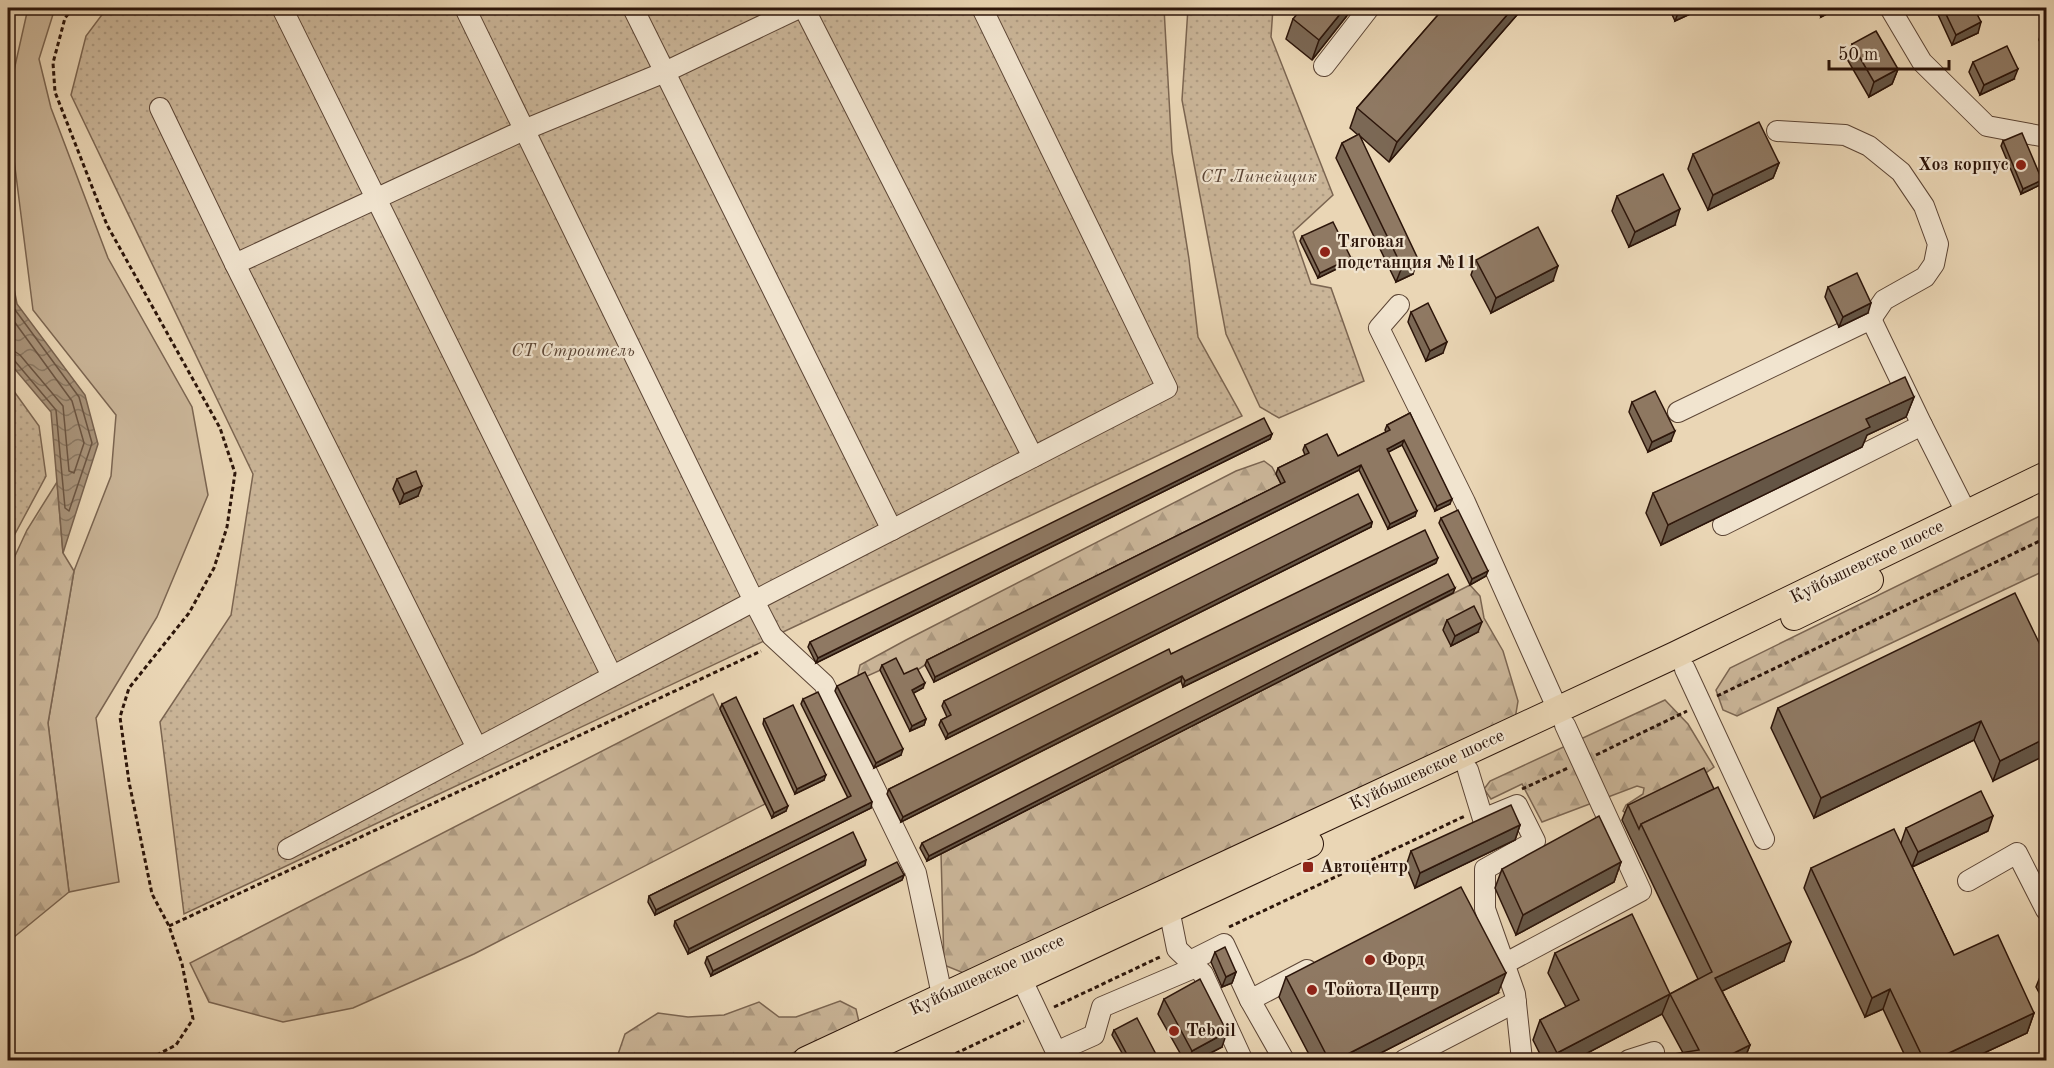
<svg xmlns="http://www.w3.org/2000/svg" width="2054" height="1068" font-family="'Old Standard TT',serif">
<style>
.green{fill:#cab598;stroke:#7b6551;stroke-width:1.5}
.forest{fill:url(#forest-firs);stroke:#7b6551;stroke-width:1.5}
.garden{fill:url(#garden-dots);stroke:#7b6551;stroke-width:1.5}
.water{fill:url(#water-waves);stroke:#77614e;stroke-width:1.5}
.lines{fill:none;stroke-linecap:round;stroke-linejoin:round}
.shore{stroke:#6a5442;stroke-width:1.5}
.minor-casing{stroke:#5c4535;stroke-width:22}
.major-casing{stroke:#2c150a;stroke-width:28}
.path{stroke:#2c150a;stroke-width:3;stroke-dasharray:4.5 3;stroke-linecap:butt}
.minor{stroke:#f1e4cf;stroke-width:20}
.major{stroke:#ead6b5;stroke-width:26}
.wall{fill:#7b6855;stroke:#2c150a;stroke-width:1.5}
.shaded-wall{fill:#645545;stroke:#2c150a;stroke-width:1.5}
.building{fill:#8f7963;stroke:#2c150a;stroke-width:1.5}
.poi-dot{fill:#8f2418;stroke:#f1e4cf;stroke-width:2}
.labels{text-anchor:middle;dominant-baseline:central;stroke-width:4.5;stroke-linejoin:round;paint-order:stroke}
.poi-label{font-size:18px;font-weight:bold;fill:#2c150a;stroke:#f1e4cf;text-anchor:start}
.park-label{font-size:18px;font-style:italic;fill:#5b4535;stroke:#f1e4cf}
.street-label{font-size:18px;fill:#2c150a;stroke:#f1e4cf}
</style>
<defs>
<pattern id="forest-firs" width="22" height="20" patternUnits="userSpaceOnUse" patternTransform="scale(1.5)"><rect width="22" height="20" fill="#cab598"/><path d="M5 1l3.5 6h-7zM16 11l3.5 6h-7z" fill="#ae9b82"/></pattern>
<pattern id="garden-dots" width="8" height="8" patternUnits="userSpaceOnUse" patternTransform="scale(1.5)"><rect width="8" height="8" fill="#cab598"/><path d="M2 2h.1M6 6h.1" fill="none" stroke="#ae9b82" stroke-width="1.8" stroke-linecap="round"/></pattern>
<pattern id="water-waves" width="16" height="10" patternUnits="userSpaceOnUse" patternTransform="scale(1.5)"><rect width="16" height="10" fill="#a9947b"/><path d="M0 5q4-4 8 0t8 0" fill="none" stroke="#8a7863"/></pattern>
</defs>
<rect width="100%" height="100%" fill="#ead6b5"/>
<filter id="stains"><feTurbulence type="fractalNoise" baseFrequency=".00333" numOctaves="4"/><feColorMatrix values="0 0 0 0 .2 0 0 0 0 .09 0 0 0 0 .02 0 0 0 .5 -.17"/></filter>
<radialGradient id="worn" r=".72"><stop offset=".6" stop-color="#630" stop-opacity="0"/><stop offset="1" stop-color="#630" stop-opacity=".3"/></radialGradient>
<path class="green" d="M 28,8 L 55,8 L 39,59 L 51,108 L 108,258 L 192,407 L 208,495 L 157,617 L 96,718 L 119,882 L 69,892 L 48,723 L 74,571 L 111,476 L 116,415 L 33,310 L 8,112 L 8,97 Z"/>
<g class="forest">
<path d="M 1264,461 L 1272,467 L 1283,487 L 925,665 L 902,680 L 894,664 L 863,678 L 858,674 L 860,665 L 906,640 L 1236,471 Z"/>
<path d="M 57,482 L 63,553 L 74,571 L 48,723 L 69,892 L 8,942 L 8,571 L 27,530 Z"/>
<path d="M 2046,513 L 2046,570 L 1737,716 L 1723,710 L 1716,690 L 1730,668 Z"/>
<path d="M 1470,585 L 1480,596 L 1484,618 L 1503,651 L 1518,701 L 1515,719 L 966,974 L 944,965 L 941,853 Z"/>
<path d="M 713,694 L 765,804 L 474,954 L 353,1008 L 283,1022 L 209,1002 L 190,963 Z"/>
<path d="M 1665,700 L 1688,724 L 1714,767 L 1696,780 L 1628,815 L 1623,811 L 1626,805 L 1643,794 L 1644,788 L 1637,786 L 1542,822 L 1522,784 L 1491,799 L 1484,789 L 1490,781 Z"/>
<path d="M 840,1001 L 856,1009 L 859,1022 L 778,1060 L 616,1060 L 625,1034 L 658,1013 L 688,1017 L 724,1015 L 759,1002 L 779,1017 L 796,1017 Z"/>
</g>
<g class="garden">
<path d="M 107,8 L 1164,8 L 1172,152 L 1189,259 L 1198,337 L 1242,416 L 184,914 L 160,722 L 231,615 L 253,474 L 71,95 L 86,36 Z"/>
<path d="M 1188,8 L 1273,8 L 1271,37 L 1333,195 L 1293,232 L 1311,284 L 1331,288 L 1364,381 L 1279,418 L 1260,407 L 1226,334 L 1182,100 Z"/>
<path d="M 8,383 L 39,426 L 46,476 L 8,547 Z"/>
</g>
<path class="water" d="M 8,258 L 17,304 L 85,395 L 98,444 L 63,553 L 51,412 L 8,361 Z"/>
<g class="lines">
<g class="shore">
<path d="M 8,286 L 13,307 L 79,397 L 92,443 L 69,511 L 65,508 L 56,410 L 14,360 L 8,358"/>
<path d="M 8,313 L 72,401 L 84,443 L 74,473 L 69,471 L 63,406 L 20,355 L 14,351 L 8,350"/>
</g>
<defs>
<g id="minor">
<path d="M 282,8 L 612,676"/>
<path d="M 465,8 L 754,601 L 772,636 L 824,684 L 916,873 L 942,995"/>
<path d="M 633,8 L 892,530"/>
<path d="M 804,8 L 1033,457"/>
<path d="M 1890,8 L 1922,62 L 1987,126 L 2046,137"/>
<path d="M 1324,66 L 1369,8"/>
<path d="M 160,108 L 235,264 L 477,748"/>
<path d="M 1777,131 L 1845,135 L 1869,146 L 1901,172 L 1924,206 L 1938,244 L 1934,264 L 1925,277 L 1884,300 L 1871,319"/>
<path d="M 235,264 L 524,130 L 665,72 L 799,8"/>
<path d="M 1399,305 L 1379,328 L 1465,502 L 1558,710"/>
<path d="M 1678,412 L 1871,319 L 1922,425"/>
<path d="M 1723,525 L 1922,425 L 1967,514"/>
<path d="M 1685,669 L 1764,839"/>
<path d="M 1468,770 L 1483,819 L 1517,805 L 1535,841 L 1485,869 L 1485,909 L 1515,994 L 1522,1060"/>
<path d="M 288,849 L 754,601 L 1167,388 L 982,8"/>
<path d="M 1968,881 L 2017,853 L 2046,910"/>
<path d="M 1169,909 L 1177,949 L 1203,974 L 1242,1059 L 1239,1060"/>
<path d="M 1190,961 L 1224,944 L 1250,1000 L 1307,970"/>
<path d="M 1504,964 L 1641,891 L 1565,725"/>
<path d="M 1022,980 L 1060,1060"/>
<path d="M 1250,1000 L 1284,1060"/>
<path d="M 1056,1052 L 1094,1035 L 1102,1007 L 1196,967"/>
<path d="M 1404,1060 L 1516,1002"/>
<path d="M 1629,1060 L 1654,1052"/>
</g>
<g id="major">
<path d="M 1794,617 L 1870,580"/>
<path d="M 857,1055 L 1310,844"/>
<path d="M 806,1060 L 1675,655 L 2046,475"/>
</g>
</defs>
<use href="#minor" class="minor-casing"/>
<use href="#major" class="major-casing"/>
<g class="path">
<path d="M 73,8 L 65,18 L 53,63 L 55,92 L 107,225 L 220,428 L 235,473 L 227,527 L 214,568 L 189,613 L 129,688 L 120,717 L 129,782 L 152,894 L 169,926 L 182,964 L 193,1019 L 176,1045 L 147,1060"/>
<path d="M 1717,696 L 2046,538"/>
<path d="M 1596,755 L 1687,711"/>
<path d="M 1522,789 L 1568,768"/>
<path d="M 169,926 L 761,651"/>
<path d="M 1229,927 L 1465,816"/>
<path d="M 1054,1007 L 1162,956"/>
<path d="M 942,1060 L 1024,1021"/>
</g>
<use href="#minor" class="minor"/>
<use href="#major" class="major"/>
</g>
<g class="wall">
<path d="M 1353,8 L 1312,60 L 1286,39 L 1293,19 Z"/>
<path d="M 1444,8 L 1523,8 L 1389,162 L 1360,136 L 1413,274 L 1396,282 L 1336,158 L 1342,143 L 1358,135 L 1350,128 L 1357,108 Z"/>
<path d="M 1669,8 L 1703,8 L 1675,21 Z"/>
<path d="M 1816,8 L 1838,8 L 1821,17 Z"/>
<path d="M 1935,8 L 1974,8 L 1978,33 L 1952,45 Z"/>
<path d="M 2046,27 L 2046,55 L 2039,40 L 2042,29 Z"/>
<path d="M 1852,44 L 1898,69 L 1892,84 L 1869,97 L 1847,59 Z"/>
<path d="M 1973,62 L 2014,79 L 1980,95 L 1969,72 Z"/>
<path d="M 2003,141 L 2040,185 L 2021,194 L 2001,146 Z"/>
<path d="M 1693,154 L 1779,163 L 1773,178 L 1708,210 L 1688,169 Z"/>
<path d="M 1617,196 L 1675,225 L 1629,247 L 1612,211 Z"/>
<path d="M 1302,236 L 1349,263 L 1318,278 L 1300,241 Z"/>
<path d="M 1476,260 L 1553,281 L 1491,313 L 1471,275 Z"/>
<path d="M 1828,287 L 1868,313 L 1839,327 L 1825,297 Z"/>
<path d="M 1411,312 L 1443,353 L 1426,361 L 1408,322 Z"/>
<path d="M 1914,397 L 1906,417 L 1867,435 L 1862,447 L 1661,545 L 1646,513 L 1653,493 Z"/>
<path d="M 1632,402 L 1671,441 L 1648,452 L 1629,412 Z"/>
<path d="M 1410,413 L 1450,504 L 1435,511 L 1402,445 L 1388,452 L 1415,516 L 1388,529 L 1359,470 L 934,682 L 925,665 L 927,660 L 1281,484 L 1276,474 L 1278,468 L 1305,455 L 1303,450 L 1305,445 L 1338,456 L 1386,432 L 1385,430 L 1387,425 Z"/>
<path d="M 1272,434 L 1270,439 L 816,663 L 808,647 L 810,642 Z"/>
<path d="M 397,479 L 418,496 L 400,504 L 393,489 Z"/>
<path d="M 1441,518 L 1486,576 L 1470,585 L 1439,523 Z"/>
<path d="M 1372,522 L 1371,527 L 946,739 L 939,725 L 941,720 L 947,717 L 942,706 L 944,701 Z"/>
<path d="M 1436,563 L 1183,687 L 1181,681 L 901,822 L 887,794 L 889,789 L 1171,654 Z"/>
<path d="M 2046,582 L 2046,598 L 2043,591 Z"/>
<path d="M 1455,588 L 1453,593 L 927,861 L 920,848 L 922,843 Z"/>
<path d="M 1447,620 L 1478,632 L 1451,646 L 1443,630 Z"/>
<path d="M 2046,657 L 1993,781 L 1974,740 L 1814,818 L 1771,728 L 1778,708 Z"/>
<path d="M 882,665 L 904,674 L 923,688 L 913,693 L 926,719 L 924,725 L 910,731 L 880,670 Z"/>
<path d="M 837,686 L 901,755 L 874,768 L 835,691 Z"/>
<path d="M 803,699 L 871,808 L 655,915 L 648,902 L 649,896 L 848,798 L 801,704 Z"/>
<path d="M 722,704 L 786,811 L 772,818 L 720,709 Z"/>
<path d="M 764,719 L 824,780 L 795,794 L 763,724 Z"/>
<path d="M 1628,805 L 1784,961 L 1722,991 L 1750,1045 L 1744,1060 L 1637,1060 L 1683,1053 L 1662,1014 L 1574,1060 L 1543,1060 L 1533,1040 L 1540,1020 L 1566,1007 L 1548,973 L 1555,953 L 1670,994 L 1698,979 L 1622,820 Z"/>
<path d="M 1520,825 L 1515,840 L 1415,888 L 1406,866 L 1411,851 Z"/>
<path d="M 1906,828 L 1988,831 L 1912,867 L 1954,955 L 2034,1013 L 2027,1033 L 1969,1060 L 1907,1060 L 1883,1009 L 1865,1017 L 1804,888 L 1811,868 L 1901,843 Z"/>
<path d="M 1621,862 L 1614,882 L 1516,935 L 1495,888 L 1502,869 Z"/>
<path d="M 865,865 L 688,954 L 674,926 L 675,921 Z"/>
<path d="M 904,875 L 902,880 L 711,976 L 705,963 L 707,957 Z"/>
<path d="M 1215,952 L 1236,972 L 1232,983 L 1222,987 L 1211,962 Z"/>
<path d="M 2046,965 L 2046,1005 L 2036,987 L 2044,967 Z"/>
<path d="M 1286,977 L 1498,993 L 1367,1060 L 1312,1060 L 1279,997 Z"/>
<path d="M 1164,999 L 1222,1047 L 1197,1060 L 1184,1060 L 1158,1014 Z"/>
<path d="M 1114,1030 L 1159,1060 L 1126,1060 L 1112,1035 Z"/>
</g>
<g class="shaded-wall">
<path d="M 1345,8 L 1353,8 L 1312,60 L 1319,40 Z"/>
<path d="M 1513,8 L 1523,8 L 1389,162 L 1397,142 Z"/>
<path d="M 1680,8 L 1703,8 L 1675,21 Z"/>
<path d="M 1825,8 L 1838,8 L 1821,17 Z"/>
<path d="M 1981,22 L 1978,33 L 1952,45 L 1956,35 Z"/>
<path d="M 1898,69 L 1892,84 L 1869,97 L 1874,82 Z"/>
<path d="M 2018,69 L 2014,79 L 1980,95 L 1984,85 Z"/>
<path d="M 1779,163 L 1773,178 L 1708,210 L 1713,195 Z"/>
<path d="M 2042,180 L 2040,185 L 2021,194 L 2023,189 Z"/>
<path d="M 1680,209 L 1675,225 L 1629,247 L 1635,232 Z"/>
<path d="M 1351,258 L 1349,263 L 1318,278 L 1320,273 Z"/>
<path d="M 1418,259 L 1413,274 L 1396,282 L 1402,267 Z"/>
<path d="M 1558,266 L 1553,281 L 1491,313 L 1496,298 Z"/>
<path d="M 1871,303 L 1868,313 L 1839,327 L 1843,317 Z"/>
<path d="M 1447,342 L 1443,353 L 1426,361 L 1430,351 Z"/>
<path d="M 1914,397 L 1906,417 L 1867,435 L 1862,447 L 1661,545 L 1668,525 L 1866,419 Z"/>
<path d="M 1675,431 L 1671,441 L 1648,452 L 1652,442 Z"/>
<path d="M 1272,434 L 1270,439 L 816,663 L 818,658 Z"/>
<path d="M 1404,440 L 1402,445 L 1385,454 L 1387,449 Z"/>
<path d="M 1361,465 L 1359,470 L 934,682 L 935,677 Z"/>
<path d="M 422,486 L 418,496 L 400,504 L 404,494 Z"/>
<path d="M 1452,499 L 1450,504 L 1435,511 L 1437,506 Z"/>
<path d="M 1417,511 L 1415,516 L 1388,529 L 1390,524 Z"/>
<path d="M 1372,522 L 1371,527 L 946,739 L 948,734 Z"/>
<path d="M 1438,558 L 1436,563 L 1183,687 L 1185,681 Z"/>
<path d="M 1488,571 L 1486,576 L 1470,585 L 1472,579 Z"/>
<path d="M 1455,588 L 1453,593 L 927,861 L 929,856 Z"/>
<path d="M 1482,622 L 1478,632 L 1451,646 L 1455,636 Z"/>
<path d="M 1182,676 L 1181,681 L 901,822 L 903,817 Z"/>
<path d="M 925,683 L 923,688 L 910,695 L 912,690 Z"/>
<path d="M 926,719 L 924,725 L 910,731 L 912,726 Z"/>
<path d="M 1981,721 L 1974,740 L 1814,818 L 1821,798 Z"/>
<path d="M 2046,738 L 2046,755 L 1993,781 L 2000,761 Z"/>
<path d="M 903,749 L 901,755 L 874,768 L 876,763 Z"/>
<path d="M 826,775 L 824,780 L 795,794 L 797,789 Z"/>
<path d="M 872,802 L 871,808 L 655,915 L 656,910 Z"/>
<path d="M 788,806 L 786,811 L 772,818 L 774,813 Z"/>
<path d="M 1993,816 L 1988,831 L 1912,867 L 1918,852 Z"/>
<path d="M 1520,825 L 1515,840 L 1415,888 L 1420,873 Z"/>
<path d="M 866,860 L 865,865 L 688,954 L 689,949 Z"/>
<path d="M 1621,862 L 1614,882 L 1516,935 L 1523,915 Z"/>
<path d="M 904,875 L 902,880 L 711,976 L 713,971 Z"/>
<path d="M 1791,942 L 1784,961 L 1708,998 L 1715,978 Z"/>
<path d="M 1236,972 L 1232,983 L 1222,987 L 1226,977 Z"/>
<path d="M 1506,973 L 1498,993 L 1367,1060 L 1336,1060 Z"/>
<path d="M 1890,989 L 1883,1009 L 1865,1017 L 1872,998 Z"/>
<path d="M 1670,994 L 1662,1014 L 1574,1060 L 1555,1060 L 1557,1053 Z"/>
<path d="M 2034,1013 L 2027,1033 L 1969,1060 L 1934,1060 Z"/>
<path d="M 1227,1032 L 1222,1047 L 1197,1060 L 1189,1060 L 1192,1051 Z"/>
<path d="M 1750,1045 L 1744,1060 L 1720,1060 Z"/>
</g>
<g class="building">
<path d="M 1302,8 L 1345,8 L 1319,40 L 1293,19 Z"/>
<path d="M 1444,8 L 1513,8 L 1397,142 L 1357,108 Z"/>
<path d="M 1943,8 L 1974,8 L 1981,22 L 1956,35 Z"/>
<path d="M 2046,27 L 2046,38 L 2042,29 Z"/>
<path d="M 1876,31 L 1898,69 L 1874,82 L 1852,44 Z"/>
<path d="M 2007,46 L 2018,69 L 1984,85 L 1973,62 Z"/>
<path d="M 1759,122 L 1779,163 L 1713,195 L 1693,154 Z"/>
<path d="M 2022,133 L 2042,180 L 2023,189 L 2003,141 Z"/>
<path d="M 1359,134 L 1418,259 L 1402,267 L 1342,143 Z"/>
<path d="M 1663,174 L 1680,209 L 1635,232 L 1617,196 Z"/>
<path d="M 1333,222 L 1351,258 L 1320,273 L 1302,236 Z"/>
<path d="M 1538,227 L 1558,266 L 1496,298 L 1476,260 Z"/>
<path d="M 1857,273 L 1871,303 L 1843,317 L 1828,287 Z"/>
<path d="M 1428,303 L 1447,342 L 1430,351 L 1411,312 Z"/>
<path d="M 1905,377 L 1914,397 L 1866,419 L 1870,427 L 1668,525 L 1653,493 Z"/>
<path d="M 1655,391 L 1675,431 L 1652,442 L 1632,402 Z"/>
<path d="M 1410,413 L 1452,499 L 1437,506 L 1404,440 L 1387,449 L 1417,511 L 1390,524 L 1361,465 L 935,677 L 927,660 L 1285,482 L 1278,468 L 1309,453 L 1305,445 L 1327,434 L 1338,456 L 1390,430 L 1387,425 Z"/>
<path d="M 1264,418 L 1272,434 L 818,658 L 810,642 Z"/>
<path d="M 416,471 L 422,486 L 404,494 L 397,479 Z"/>
<path d="M 1358,494 L 1372,522 L 948,734 L 941,720 L 951,715 L 944,701 Z"/>
<path d="M 1458,510 L 1488,571 L 1472,579 L 1441,518 Z"/>
<path d="M 1425,530 L 1438,558 L 1185,681 L 1182,676 L 903,817 L 889,789 L 1169,649 L 1171,654 Z"/>
<path d="M 1448,574 L 1455,588 L 929,856 L 922,843 Z"/>
<path d="M 2015,593 L 2046,657 L 2046,738 L 2000,761 L 1981,721 L 1821,798 L 1778,708 Z"/>
<path d="M 1474,606 L 1482,622 L 1455,636 L 1447,620 Z"/>
<path d="M 896,658 L 904,674 L 917,668 L 925,683 L 912,690 L 926,719 L 912,726 L 882,665 Z"/>
<path d="M 865,672 L 903,749 L 876,763 L 837,686 Z"/>
<path d="M 818,692 L 872,802 L 656,910 L 649,896 L 851,796 L 803,699 Z"/>
<path d="M 736,697 L 788,806 L 774,813 L 722,704 Z"/>
<path d="M 793,705 L 826,775 L 797,789 L 764,719 Z"/>
<path d="M 1704,768 L 1714,789 L 1641,824 L 1639,829 L 1628,805 Z"/>
<path d="M 1718,787 L 1791,942 L 1715,978 L 1750,1045 L 1720,1060 L 1637,1060 L 1699,1050 L 1670,994 L 1712,972 L 1641,824 Z"/>
<path d="M 1981,791 L 1993,816 L 1918,852 L 1906,828 Z"/>
<path d="M 1511,805 L 1520,825 L 1420,873 L 1411,851 Z"/>
<path d="M 1599,816 L 1621,862 L 1523,915 L 1502,869 Z"/>
<path d="M 1894,829 L 1954,955 L 1998,935 L 2034,1013 L 1934,1060 L 1924,1060 L 1890,989 L 1872,998 L 1811,868 Z"/>
<path d="M 853,832 L 866,860 L 689,949 L 675,921 Z"/>
<path d="M 897,862 L 904,875 L 713,971 L 707,957 Z"/>
<path d="M 1461,887 L 1506,973 L 1336,1060 L 1329,1060 L 1286,977 Z"/>
<path d="M 1632,914 L 1670,994 L 1557,1053 L 1540,1020 L 1579,1000 L 1555,953 Z"/>
<path d="M 1225,947 L 1236,972 L 1226,977 L 1215,952 Z"/>
<path d="M 1200,979 L 1227,1032 L 1192,1051 L 1164,999 Z"/>
<path d="M 1137,1018 L 1159,1060 L 1130,1060 L 1114,1030 Z"/>
</g>
<g class="poi-dot">
<circle cx="2021" cy="165" r="6"/>
<circle cx="1325" cy="252" r="6"/>
<rect x="1302" y="861" width="12" height="12" rx="3"/>
<circle cx="1370" cy="960" r="6"/>
<circle cx="1312" cy="990" r="6"/>
<circle cx="1174" cy="1031" r="6"/>
</g>
<g class="labels">
<g class="poi-label">
<text x="2009" y="165" text-anchor="end">Хоз корпус</text>
<text x="1337" y="242">Тяговая<tspan x="1337" dy="21">подстанция №11</tspan></text>
<text x="1320" y="867">Автоцентр</text>
<text x="1382" y="960">Форд</text>
<text x="1324" y="990">Тойота Центр</text>
<text x="1186" y="1031">Teboil</text>
</g>
<g class="park-label">
<text x="1259" y="177">СТ Линейщик</text>
<text x="573" y="351">СТ Строитель</text>
</g>
<g class="street-label">
<text transform="translate(1867 562) rotate(-26)">Куйбышевское шоссе</text>
<text transform="translate(1427 770) rotate(-25)">Куйбышевское шоссе</text>
<text transform="translate(987 975) rotate(-25)">Куйбышевское шоссе</text>
</g>
</g>
<rect width="2054" height="1068" fill="none" stroke="#ead6b5" stroke-width="30"/>
<rect x="9" y="9" width="2036" height="1050" fill="none" stroke="#2c150a" stroke-width="3"/>
<rect x="15" y="15" width="2024" height="1038" fill="none" stroke="#2c150a" stroke-width="1.5"/>
<path d="M1829 60v9h120v-9" fill="none" stroke="#2c150a" stroke-width="3"/>
<text x="1838" y="60" font-size="18" fill="#2c150a" stroke="#f1e4cf" stroke-width="4.5" paint-order="stroke">50 m</text>
<rect width="100%" height="100%" filter="url(#stains)"/>
<rect width="100%" height="100%" fill="url(#worn)"/>
</svg>
